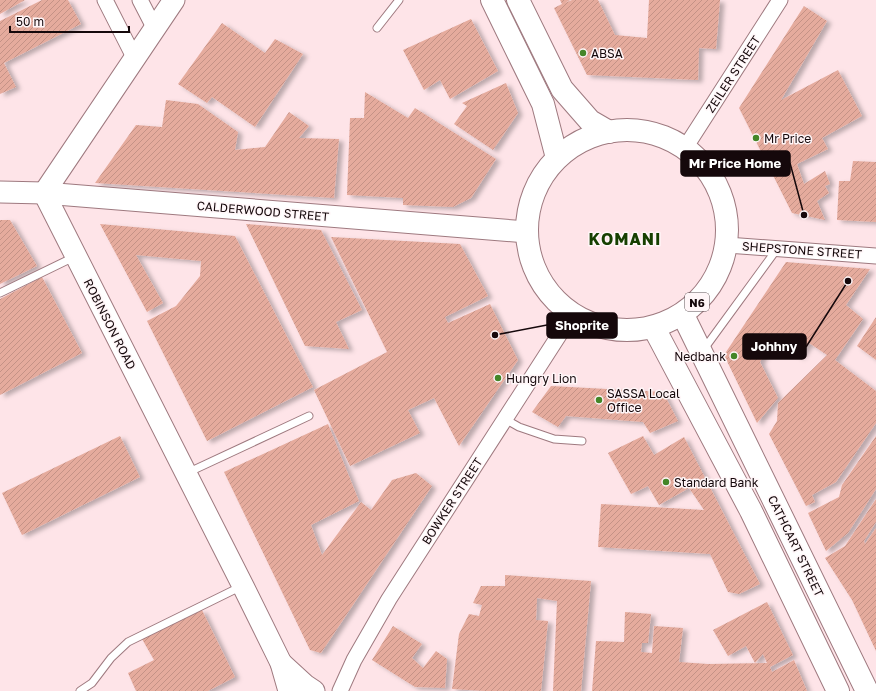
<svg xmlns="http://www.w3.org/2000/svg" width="876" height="691" font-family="'Golos Text',sans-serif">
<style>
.building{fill:url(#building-hatch);filter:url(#shadow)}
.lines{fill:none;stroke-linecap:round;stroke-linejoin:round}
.lane-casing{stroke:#9e797f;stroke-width:9}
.street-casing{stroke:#9e797f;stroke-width:17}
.secondary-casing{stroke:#9e797f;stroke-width:23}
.highway-casing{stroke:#9e797f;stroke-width:24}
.lane{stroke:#fff;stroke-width:7}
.street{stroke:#fff;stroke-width:15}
.secondary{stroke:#fff;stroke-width:21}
.highway{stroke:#fff;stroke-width:22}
.poi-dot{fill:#448628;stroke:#fff6f8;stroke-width:1.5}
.labels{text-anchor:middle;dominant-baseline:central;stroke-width:3;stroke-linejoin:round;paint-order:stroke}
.shield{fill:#fff6f8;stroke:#5b4f52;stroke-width:1}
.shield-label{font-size:11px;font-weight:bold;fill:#15080b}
.poi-label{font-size:12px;fill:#15080b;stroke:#fff6f8;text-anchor:start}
.street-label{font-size:12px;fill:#15080b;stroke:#fff6f8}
.district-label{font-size:16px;font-weight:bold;letter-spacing:1px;fill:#174001;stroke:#fff6f8}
.leader{fill:none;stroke:#15080b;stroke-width:1.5}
.callout-dot{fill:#15080b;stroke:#fff6f8;stroke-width:1.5}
.callout{fill:#15080b;stroke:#15080b;stroke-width:1.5}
.callout-label{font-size:13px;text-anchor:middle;font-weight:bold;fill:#fff}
</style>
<defs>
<pattern id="building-hatch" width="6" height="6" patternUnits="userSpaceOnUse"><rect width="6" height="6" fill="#e5ab9d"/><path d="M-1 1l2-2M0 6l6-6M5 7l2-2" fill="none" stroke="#c49286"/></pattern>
<filter id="shadow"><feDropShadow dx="4.5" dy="2.5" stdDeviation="2" flood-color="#0004"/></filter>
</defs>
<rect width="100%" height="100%" fill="#fee4e8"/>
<g class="building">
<path d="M 0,0 L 25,0 L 0,14 Z"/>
<path d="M 42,0 L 68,0 L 81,24 L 4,63 L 16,87 L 0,94 L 0,21 Z"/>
<path d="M 560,0 L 570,0 L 565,3 L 572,0 L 598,0 L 615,35 L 647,38 L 649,0 L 720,0 L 716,49 L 699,48 L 698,80 L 587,75 L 554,8 L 562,4 Z"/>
<path d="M 804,6 L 827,21 L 781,100 L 838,70 L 862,116 L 822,138 L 828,149 L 797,164 L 804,184 L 825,171 L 830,184 L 825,186 L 829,193 L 817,201 L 825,220 L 792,213 L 739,108 Z"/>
<path d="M 471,19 L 498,71 L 450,99 L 440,80 L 424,90 L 403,50 Z"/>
<path d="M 222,23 L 265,53 L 275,39 L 303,54 L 255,127 L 212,97 L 207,103 L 178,84 Z"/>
<path d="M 506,83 L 518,113 L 493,150 L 454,124 L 467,106 L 462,103 Z"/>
<path d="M 365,92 L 408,118 L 415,108 L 496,159 L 471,198 L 453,207 L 403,205 L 403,198 L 347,195 L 350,118 L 364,118 Z"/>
<path d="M 166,100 L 198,104 L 238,132 L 235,150 L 265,147 L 289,112 L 309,126 L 299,138 L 339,139 L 334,198 L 95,183 L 136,125 L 162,127 Z"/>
<path d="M 853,161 L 876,162 L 876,222 L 837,220 L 839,181 L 850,181 Z"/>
<path d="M 0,220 L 10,220 L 37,266 L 0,284 Z"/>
<path d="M 100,224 L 235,236 L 313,387 L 207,441 L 147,321 L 176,306 L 200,276 L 201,261 L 136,255 L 163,303 L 147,312 Z"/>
<path d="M 246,224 L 321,230 L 362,310 L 336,322 L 349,349 L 305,346 Z"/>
<path d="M 331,237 L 460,244 L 488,296 L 445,317 L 448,323 L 490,304 L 518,360 L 459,446 L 434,398 L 408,410 L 420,433 L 350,466 L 314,390 L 387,352 Z"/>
<path d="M 786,262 L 870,269 L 846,305 L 863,319 L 835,360 L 876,391 L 876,423 L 836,482 L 812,495 L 815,502 L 806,506 L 769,434 L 777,421 L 778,403 L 827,355 L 809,343 L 800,357 L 772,339 L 760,362 L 778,398 L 757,423 L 724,355 Z"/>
<path d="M 42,277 L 82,353 L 0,395 L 0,299 Z"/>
<path d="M 876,317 L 876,360 L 857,346 Z"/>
<path d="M 551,386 L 663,392 L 678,421 L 650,433 L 643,422 L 566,416 L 558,427 L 532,412 Z"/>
<path d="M 328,424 L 359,501 L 311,525 L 322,555 L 361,502 L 371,510 L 392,480 L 416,473 L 432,486 L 321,653 L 310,650 L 224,472 Z"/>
<path d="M 120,436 L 140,477 L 22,535 L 2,493 Z"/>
<path d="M 643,436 L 654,455 L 684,437 L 760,584 L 739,594 L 728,592 L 710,554 L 598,547 L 601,504 L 704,510 L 689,488 L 659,505 L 648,486 L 631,494 L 608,453 Z"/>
<path d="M 876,436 L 876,489 L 848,533 L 826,551 L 808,513 L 839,497 L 842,485 Z"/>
<path d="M 876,499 L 876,522 L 864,541 L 865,544 L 876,528 L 876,651 L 852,600 L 825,558 L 845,546 Z"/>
<path d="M 505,575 L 591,581 L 581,691 L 553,691 L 557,601 L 537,598 L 536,620 L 548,621 L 541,691 L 485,691 L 452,689 L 459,634 L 469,614 L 479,616 L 482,605 L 473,603 L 481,586 L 505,586 Z"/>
<path d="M 767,602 L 793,655 L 770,667 L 772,672 L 794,660 L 807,691 L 592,691 L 596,641 L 624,642 L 625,612 L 651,614 L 648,643 L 642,643 L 641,652 L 652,653 L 654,626 L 683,628 L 679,662 L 708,664 L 767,663 L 763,654 L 755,663 L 746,646 L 728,656 L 713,630 Z"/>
<path d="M 202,610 L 235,677 L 208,691 L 136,691 L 128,673 L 154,660 L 142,639 Z"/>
<path d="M 393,626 L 422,644 L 412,658 L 423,668 L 436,651 L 447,659 L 445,688 L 415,687 L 372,660 Z"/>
</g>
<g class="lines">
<defs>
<g id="lane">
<path d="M 377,28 L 399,0"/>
<path d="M 0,293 L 74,257"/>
<path d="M 704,349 L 777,249"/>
<path d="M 505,419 L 519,427 L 554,439 L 582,441"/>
<path d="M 187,473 L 309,416"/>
<path d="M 80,691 L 92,683 L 111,658 L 128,642 L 242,586"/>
</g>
<g id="street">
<path d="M 105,0 L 135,59"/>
<path d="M 140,0 L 155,29"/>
<path d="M 685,148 L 780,0"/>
<path d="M 727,245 L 876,256"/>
<path d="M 340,691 L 354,660 L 389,599 L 572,315"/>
</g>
<g id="secondary">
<path d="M 174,0 L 44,193 L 243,586 L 281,663 L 289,691"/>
<path d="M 0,192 L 44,193 L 527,232"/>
<path d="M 281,663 L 305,685 L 314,691"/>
</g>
<g id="highway">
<path d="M 492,0 L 543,104 L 557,158"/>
<path d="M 518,0 L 562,89 L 590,121 L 609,132"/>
<circle cx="627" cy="230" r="100"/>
<path d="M 683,315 L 867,691"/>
<path d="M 654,328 L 751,511 L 838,691"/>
</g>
</defs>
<use href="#lane" class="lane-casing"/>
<use href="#street" class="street-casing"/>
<use href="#secondary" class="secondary-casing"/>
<use href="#highway" class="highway-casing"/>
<use href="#lane" class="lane"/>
<use href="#street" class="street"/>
<use href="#secondary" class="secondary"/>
<use href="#highway" class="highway"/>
</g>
<g class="poi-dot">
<circle cx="583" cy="53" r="4"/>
<circle cx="756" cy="138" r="4"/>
<circle cx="734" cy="356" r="4"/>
<circle cx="498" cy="378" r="4"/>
<circle cx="599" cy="400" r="4"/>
<circle cx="666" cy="482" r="4"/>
</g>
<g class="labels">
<rect class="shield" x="685" y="293" width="24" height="18" rx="3"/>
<g class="shield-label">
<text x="697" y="302">N6</text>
</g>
<g class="poi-label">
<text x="591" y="53">ABSA</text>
<text x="764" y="138">Mr Price</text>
<text x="726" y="356" text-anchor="end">Nedbank</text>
<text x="506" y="378">Hungry Lion</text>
<text x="607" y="393">SASSA Local<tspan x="607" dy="14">Office</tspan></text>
<text x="674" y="482">Standard Bank</text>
</g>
<g class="street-label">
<text transform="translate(733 74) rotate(-57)">ZEILER STREET</text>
<text transform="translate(263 211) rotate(5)">CALDERWOOD STREET</text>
<text transform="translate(802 250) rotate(4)">SHEPSTONE STREET</text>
<text transform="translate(110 324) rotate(63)">ROBINSON ROAD</text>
<text transform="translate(452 501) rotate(-57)">BOWKER STREET</text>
<text transform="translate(796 546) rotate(64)">CATHCART STREET</text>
</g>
<g class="district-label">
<text x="625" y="239">KOMANI</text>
</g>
</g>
<path class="leader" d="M804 215L790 163M495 335L547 325M848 281L806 347"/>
<g class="callout-dot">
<circle cx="804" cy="215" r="4"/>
<circle cx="495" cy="335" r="4"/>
<circle cx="848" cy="281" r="4"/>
</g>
<g class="callout">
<rect x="681" y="151" width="109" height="25" rx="4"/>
<rect x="547" y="313" width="70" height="25" rx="4"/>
<rect x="743" y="334" width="63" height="25" rx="4"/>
</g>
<g class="callout-label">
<text x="735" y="168">Mr Price Home</text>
<text x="582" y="330">Shoprite</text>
<text x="774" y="351">Johhny</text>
</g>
<path d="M10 26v6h119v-6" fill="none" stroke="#15080b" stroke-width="2"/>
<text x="16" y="26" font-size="12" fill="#15080b" stroke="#fff6f8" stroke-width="3" paint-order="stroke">50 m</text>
</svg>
